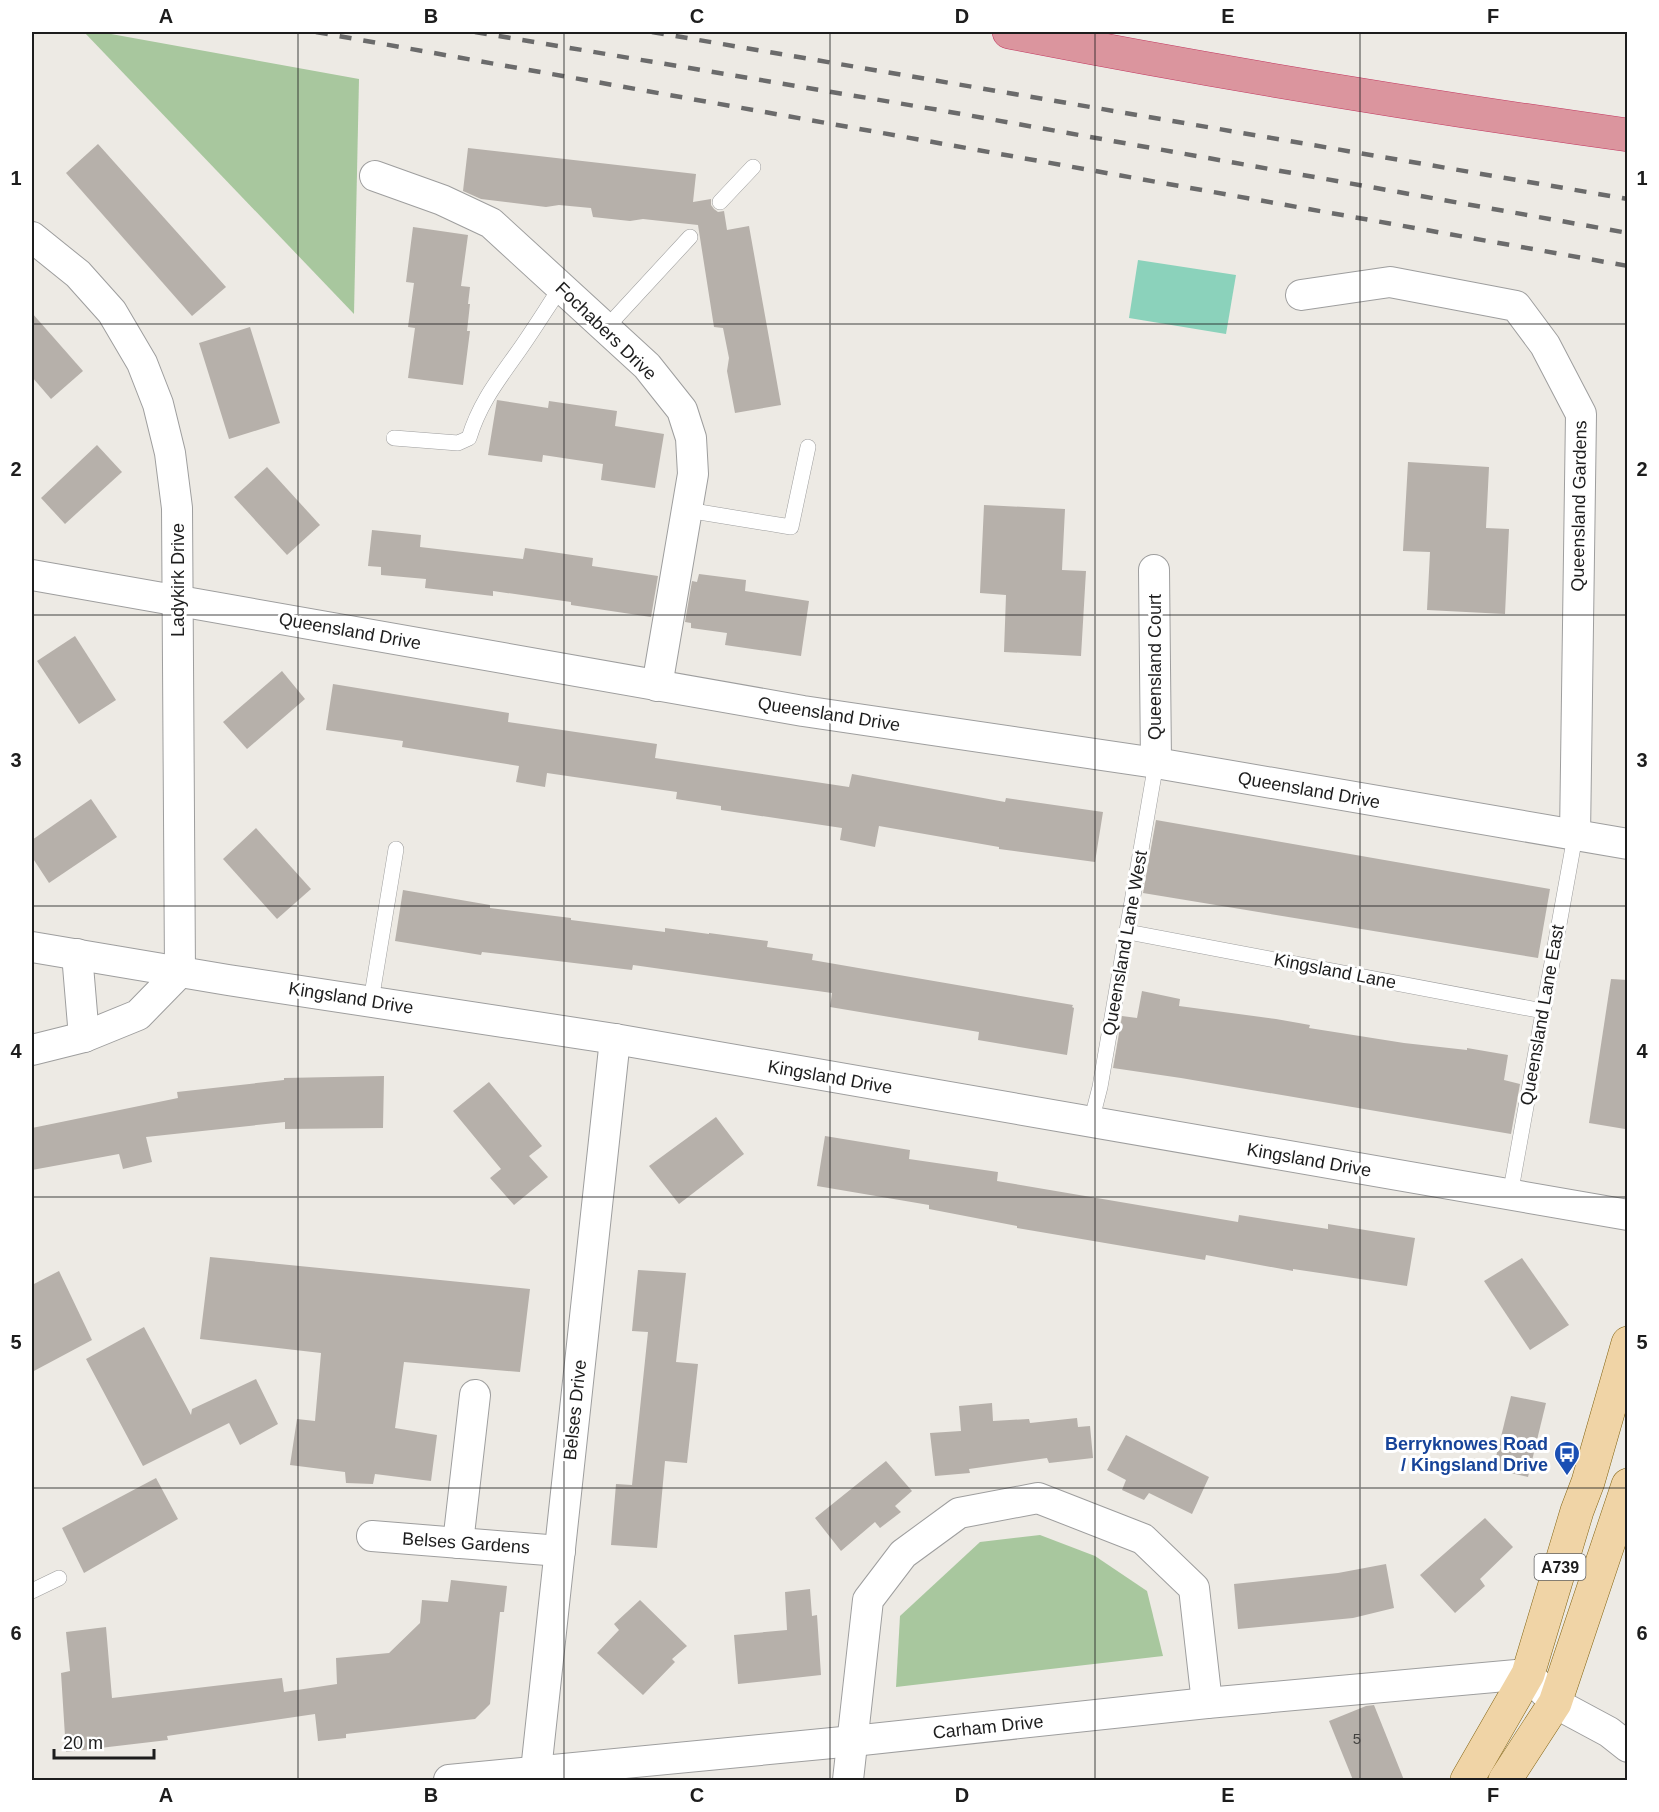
<svg xmlns="http://www.w3.org/2000/svg" width="1659" height="1812" font-family="Helvetica,sans-serif">
<style>
.forest{fill:#a8c79e}
.pitch{fill:#8bd2bb}
.building{fill:#b6b0aa}
.lines{fill:none;stroke-linecap:round;stroke-linejoin:round}
.service-casing{stroke:#9e9e9e;stroke-width:16}
.minor-casing{stroke:#9e9e9e;stroke-width:32}
.primary-casing{stroke:#836412;stroke-width:34}
.motorway-casing{stroke:#c23961;stroke-width:34}
.service{stroke:#fff;stroke-width:15}
.minor{stroke:#fff;stroke-width:30}
.primary{stroke:#f0d4a6;stroke-width:33}
.motorway{stroke:#db959e;stroke-width:33}
.rail{stroke:#6b6b6b;stroke-width:4.5;stroke-dasharray:12 12;stroke-linecap:butt}
.grid{fill:none;stroke:#1d1d1d;stroke-width:1.5;stroke-opacity:0.55}
.labels{text-anchor:middle;dominant-baseline:central;stroke-width:6;stroke-linejoin:round;paint-order:stroke}
.number-label{font-size:15px;fill:#434240}
.shield{fill:#fff;stroke:#616161;stroke-width:1.5}
.shield-label{font-size:16px;font-weight:bold;fill:#1d1d1d}
.street-label{font-size:18px;fill:#1d1d1d;stroke:#fff}
.transit-label{font-size:18px;font-weight:bold;fill:#164399;stroke:#fff;text-anchor:end}
.neatline{fill:none;stroke:#1d1d1d;stroke-width:2}
.grid-label{font-size:20px;text-anchor:middle;font-weight:bold;fill:#1d1d1d}
</style>
<rect width="100%" height="100%" fill="#edeae4"/>
<g class="forest">
<path d="M 84,32 L 100,32 L 359,79 L 354,314 Z"/>
<path d="M 1040,1535 L 1095,1556 L 1147,1591 L 1163,1656 L 896,1687 L 900,1616 L 980,1542 Z"/>
</g>
<path class="pitch" d="M 1138,260 L 1236,275 L 1226,334 L 1129,318 Z"/>
<g class="building">
<path d="M 98,144 L 226,287 L 192,316 L 66,173 Z"/>
<path d="M 468,148 L 696,174 L 693,202 L 711,199 L 711,205 L 714,209 L 718,212 L 724,211 L 727,230 L 749,226 L 781,405 L 735,413 L 727,371 L 729,358 L 723,328 L 714,327 L 698,225 L 643,219 L 630,221 L 593,217 L 591,208 L 559,205 L 546,207 L 481,199 L 463,191 Z"/>
<path d="M 413,227 L 468,235 L 461,286 L 470,287 L 468,304 L 470,304 L 467,331 L 470,331 L 463,385 L 408,378 L 415,328 L 408,327 L 414,283 L 406,282 Z"/>
<path d="M 32,313 L 83,371 L 51,399 L 32,377 Z"/>
<path d="M 250,327 L 280,423 L 229,439 L 199,343 Z"/>
<path d="M 497,400 L 548,408 L 549,401 L 617,411 L 615,426 L 664,434 L 655,488 L 601,480 L 603,464 L 543,455 L 542,462 L 488,455 Z"/>
<path d="M 97,445 L 122,472 L 65,524 L 41,498 Z"/>
<path d="M 1408,462 L 1489,467 L 1486,528 L 1509,529 L 1505,614 L 1427,610 L 1430,552 L 1403,551 Z"/>
<path d="M 267,467 L 320,525 L 287,555 L 234,497 Z"/>
<path d="M 984,505 L 1065,509 L 1062,570 L 1086,571 L 1081,656 L 1004,652 L 1006,595 L 980,593 Z"/>
<path d="M 372,530 L 421,535 L 420,547 L 523,559 L 525,548 L 593,558 L 592,566 L 658,576 L 651,617 L 571,605 L 571,602 L 493,591 L 493,596 L 425,588 L 426,579 L 381,575 L 381,567 L 368,566 Z"/>
<path d="M 699,574 L 746,580 L 745,591 L 809,601 L 801,656 L 725,645 L 727,633 L 691,628 L 691,623 L 685,622 L 692,581 L 697,582 Z"/>
<path d="M 75,636 L 116,700 L 79,724 L 37,661 Z"/>
<path d="M 282,671 L 305,699 L 247,749 L 223,722 Z"/>
<path d="M 333,684 L 509,713 L 508,722 L 657,744 L 655,758 L 849,787 L 852,774 L 1005,802 L 1006,798 L 1103,812 L 1095,862 L 999,849 L 999,847 L 879,826 L 875,847 L 840,840 L 842,828 L 721,810 L 721,806 L 676,799 L 677,792 L 547,773 L 545,787 L 516,782 L 519,766 L 402,747 L 403,741 L 326,730 Z"/>
<path d="M 91,799 L 117,837 L 49,883 L 32,857 L 32,840 Z"/>
<path d="M 1156,820 L 1550,889 L 1538,958 L 1143,893 Z"/>
<path d="M 256,828 L 311,889 L 277,919 L 223,859 Z"/>
<path d="M 403,890 L 490,905 L 490,908 L 571,918 L 571,920 L 665,932 L 665,928 L 709,934 L 709,933 L 768,941 L 767,947 L 813,954 L 812,960 L 1073,1005 L 1072,1007 L 1074,1008 L 1067,1055 L 978,1040 L 979,1032 L 830,1007 L 832,993 L 633,965 L 632,970 L 482,952 L 481,955 L 395,941 Z"/>
<path d="M 1611,979 L 1628,980 L 1628,1111 L 1625,1129 L 1589,1123 Z"/>
<path d="M 1142,991 L 1180,999 L 1179,1006 L 1276,1019 L 1310,1025 L 1309,1028 L 1404,1043 L 1467,1050 L 1467,1048 L 1508,1055 L 1504,1080 L 1520,1084 L 1511,1134 L 1181,1078 L 1113,1068 L 1122,1016 L 1137,1018 Z"/>
<path d="M 384,1076 L 383,1128 L 285,1129 L 285,1122 L 146,1137 L 152,1162 L 123,1169 L 119,1154 L 32,1170 L 32,1128 L 178,1098 L 177,1092 L 284,1080 L 284,1078 Z"/>
<path d="M 489,1082 L 542,1146 L 529,1156 L 548,1177 L 514,1205 L 490,1178 L 501,1169 L 453,1111 Z"/>
<path d="M 716,1117 L 744,1154 L 679,1204 L 649,1166 Z"/>
<path d="M 825,1136 L 910,1150 L 909,1159 L 998,1172 L 997,1181 L 1238,1222 L 1239,1215 L 1328,1229 L 1328,1224 L 1415,1238 L 1407,1286 L 1293,1269 L 1293,1271 L 1206,1255 L 1205,1260 L 1017,1228 L 1017,1226 L 929,1209 L 929,1205 L 817,1186 Z"/>
<path d="M 210,1257 L 530,1289 L 520,1372 L 404,1362 L 395,1428 L 437,1435 L 431,1481 L 375,1474 L 373,1484 L 346,1483 L 345,1472 L 290,1465 L 297,1419 L 315,1421 L 321,1353 L 200,1339 Z"/>
<path d="M 1522,1258 L 1569,1325 L 1530,1350 L 1484,1281 Z"/>
<path d="M 638,1270 L 686,1273 L 676,1362 L 698,1364 L 687,1463 L 665,1461 L 657,1548 L 611,1545 L 616,1484 L 632,1485 L 648,1332 L 632,1331 Z"/>
<path d="M 59,1271 L 92,1340 L 32,1372 L 32,1285 Z"/>
<path d="M 144,1327 L 191,1415 L 192,1409 L 256,1379 L 278,1424 L 240,1445 L 229,1423 L 143,1466 L 86,1359 Z"/>
<path d="M 1511,1396 L 1546,1403 L 1528,1477 L 1493,1469 Z"/>
<path d="M 992,1403 L 993,1421 L 1029,1419 L 1030,1423 L 1077,1418 L 1078,1427 L 1090,1426 L 1093,1458 L 1049,1463 L 1047,1458 L 969,1469 L 970,1473 L 935,1476 L 930,1433 L 961,1431 L 959,1406 Z"/>
<path d="M 1126,1435 L 1209,1477 L 1192,1514 L 1149,1493 L 1144,1500 L 1122,1490 L 1126,1480 L 1107,1470 Z"/>
<path d="M 886,1461 L 912,1491 L 895,1506 L 901,1512 L 880,1528 L 875,1522 L 841,1551 L 815,1518 Z"/>
<path d="M 156,1478 L 178,1519 L 84,1573 L 62,1528 Z"/>
<path d="M 1485,1518 L 1513,1547 L 1480,1579 L 1485,1586 L 1455,1613 L 1420,1575 Z"/>
<path d="M 1386,1564 L 1394,1608 L 1353,1618 L 1238,1629 L 1234,1584 L 1338,1573 Z"/>
<path d="M 451,1580 L 507,1586 L 504,1612 L 500,1612 L 490,1704 L 475,1719 L 346,1734 L 346,1738 L 318,1741 L 315,1714 L 167,1736 L 168,1740 L 66,1752 L 61,1673 L 70,1671 L 66,1632 L 106,1627 L 112,1698 L 282,1678 L 284,1692 L 337,1684 L 336,1658 L 389,1653 L 420,1623 L 422,1600 L 448,1602 Z"/>
<path d="M 810,1589 L 812,1616 L 817,1615 L 821,1675 L 738,1684 L 734,1635 L 787,1630 L 785,1592 Z"/>
<path d="M 640,1600 L 687,1646 L 672,1659 L 675,1662 L 643,1695 L 597,1653 L 619,1630 L 614,1624 Z"/>
<path d="M 1374,1705 L 1404,1780 L 1353,1780 L 1329,1721 L 1366,1706 Z"/>
</g>
<g class="lines">
<defs>
<g id="service">
<path d="M 720,202 L 753,167"/>
<path d="M 606,328 L 690,237"/>
<path d="M 394,438 L 458,443 L 469,438 C 480,402 499,379 520,349 C 534,329 547,308 561,287"/>
<path d="M 687,510 L 791,527 L 808,447"/>
<path d="M 1128,932 L 1543,1011"/>
<path d="M 371,1001 L 396,849"/>
<path d="M 1091,1122 L 1100,1087 L 1156,763"/>
<path d="M 1510,1195 L 1575,836"/>
<path d="M 32,1591 L 59,1578"/>
</g>
<g id="minor">
<path d="M 375,176 L 442,200 L 491,223 L 647,366 L 682,410 L 691,438 L 693,474 L 657,686"/>
<path d="M 32,237 L 78,274 L 112,312 L 142,363 L 158,404 L 170,453 L 177,508 L 180,972 L 138,1015 L 84,1037 L 32,1050"/>
<path d="M 1301,295 L 1390,282 L 1516,306 L 1545,345 L 1581,414 L 1575,836"/>
<path d="M 1154,570 L 1156,763"/>
<path d="M 32,575 L 803,711 L 1156,763 L 1628,844"/>
<path d="M 32,947 L 228,980 L 615,1039 L 1628,1215"/>
<path d="M 77,954 L 84,1037"/>
<path d="M 372,1536 L 560,1551"/>
<path d="M 458,1543 L 475,1395"/>
<path d="M 449,1780 L 853,1741 L 1207,1703 L 1528,1674 L 1555,1703 L 1609,1732 L 1628,1747"/>
<path d="M 535,1780 L 615,1039"/>
<path d="M 848,1780 L 868,1600 L 903,1554 L 959,1513 L 1038,1498 L 1143,1539 L 1194,1588 L 1207,1703"/>
</g>
<g id="primary">
<path d="M 1467,1780 L 1528,1674 L 1577,1511 L 1588,1482 L 1628,1343"/>
<path d="M 1505,1780 L 1555,1703 L 1628,1485"/>
</g>
<path id="motorway" d="M 1009,32 C 1214,72 1420,106 1628,135"/>
</defs>
<use href="#service" class="service-casing"/>
<use href="#minor" class="minor-casing"/>
<use href="#primary" class="primary-casing"/>
<use href="#motorway" class="motorway-casing"/>
<use href="#service" class="service"/>
<use href="#minor" class="minor"/>
<use href="#primary" class="primary"/>
<use href="#motorway" class="motorway"/>
<g class="rail">
<path d="M 316,32 L 1628,266"/>
<path d="M 475,32 L 939,110 L 1628,233"/>
<path d="M 652,32 L 1628,199"/>
</g>
</g>
<path class="grid" d="M 298,32 L 298,1780M 564,32 L 564,1780M 830,32 L 830,1780M 1095,32 L 1095,1780M 1360,32 L 1360,1780M 32,324 L 1628,324M 32,615 L 1628,615M 32,906 L 1628,906M 32,1197 L 1628,1197M 32,1488 L 1628,1488"/>
<defs>
<symbol id="bus-pin" viewBox="-11 -11 22 30"><path d="M0 17L-7.5 6A9.5 9.5 0 1 1 7.5 6Z" fill="#1a4fb4" stroke="#fff"/><path d="M-5-6H5V4H4V6H2V4H-2V6H-4V4H-5ZM-3.5-4V0h7V-4ZM-3.5 1.2v1.5H-2V1.2ZM2 1.2v1.5H3.5V1.2Z" fill="#fff"/></symbol>
</defs>
<g fill-rule="evenodd">
<use href="#bus-pin" x="1552" y="1439" width="30" height="40"/>
</g>
<g class="labels">
<g class="number-label">
<text x="1357" y="1738">5</text>
</g>
<rect class="shield" x="1534.5" y="1554" width="51" height="26" rx="4.5"/>
<g class="shield-label">
<text x="1560" y="1567">A739</text>
</g>
<g class="street-label">
<text transform="translate(606 331) rotate(44)">Fochabers Drive</text>
<text transform="translate(1579 506) rotate(-89)">Queensland Gardens</text>
<text transform="translate(178 580) rotate(-90)">Ladykirk Drive</text>
<text transform="translate(350 631) rotate(10)">Queensland Drive</text>
<text transform="translate(1155 667) rotate(-90)">Queensland Court</text>
<text transform="translate(829 714) rotate(9)">Queensland Drive</text>
<text transform="translate(1309 790) rotate(10)">Queensland Drive</text>
<text transform="translate(1125 943) rotate(-80)">Queensland Lane West</text>
<text transform="translate(1335 971) rotate(11)">Kingsland Lane</text>
<text transform="translate(351 998) rotate(9)">Kingsland Drive</text>
<text transform="translate(1542 1015) rotate(-80)">Queensland Lane East</text>
<text transform="translate(830 1077) rotate(10)">Kingsland Drive</text>
<text transform="translate(1309 1160) rotate(10)">Kingsland Drive</text>
<text transform="translate(575 1410) rotate(-84)">Belses Drive</text>
<text transform="translate(466 1543) rotate(4)">Belses Gardens</text>
<text transform="translate(988 1727) rotate(-6)">Carham Drive</text>
</g>
<g class="transit-label">
<text x="1548" y="1444">Berryknowes Road<tspan x="1548" dy="21">/ Kingsland Drive</tspan></text>
</g>
</g>
<rect width="1659" height="1812" fill="none" stroke="#ffffff" stroke-width="66"/>
<path d="M54 1749v9h100v-9" fill="none" stroke="#1d1d1d" stroke-width="3"/>
<text x="63" y="1749" font-size="18" fill="#1d1d1d" stroke="#ffffff" stroke-width="4.5" paint-order="stroke">20 m</text>
<rect x="33" y="33" width="1593" height="1746" class="neatline"/>
<g class="grid-label">
<text x="166" y="23">A</text>
<text x="431" y="23">B</text>
<text x="697" y="23">C</text>
<text x="962" y="23">D</text>
<text x="1228" y="23">E</text>
<text x="1493" y="23">F</text>
<text x="16" y="185">1</text>
<text x="1642" y="185">1</text>
<text x="16" y="476">2</text>
<text x="1642" y="476">2</text>
<text x="16" y="767">3</text>
<text x="1642" y="767">3</text>
<text x="16" y="1058">4</text>
<text x="1642" y="1058">4</text>
<text x="16" y="1349">5</text>
<text x="1642" y="1349">5</text>
<text x="16" y="1640">6</text>
<text x="1642" y="1640">6</text>
<text x="166" y="1802">A</text>
<text x="431" y="1802">B</text>
<text x="697" y="1802">C</text>
<text x="962" y="1802">D</text>
<text x="1228" y="1802">E</text>
<text x="1493" y="1802">F</text>
</g>
</svg>
